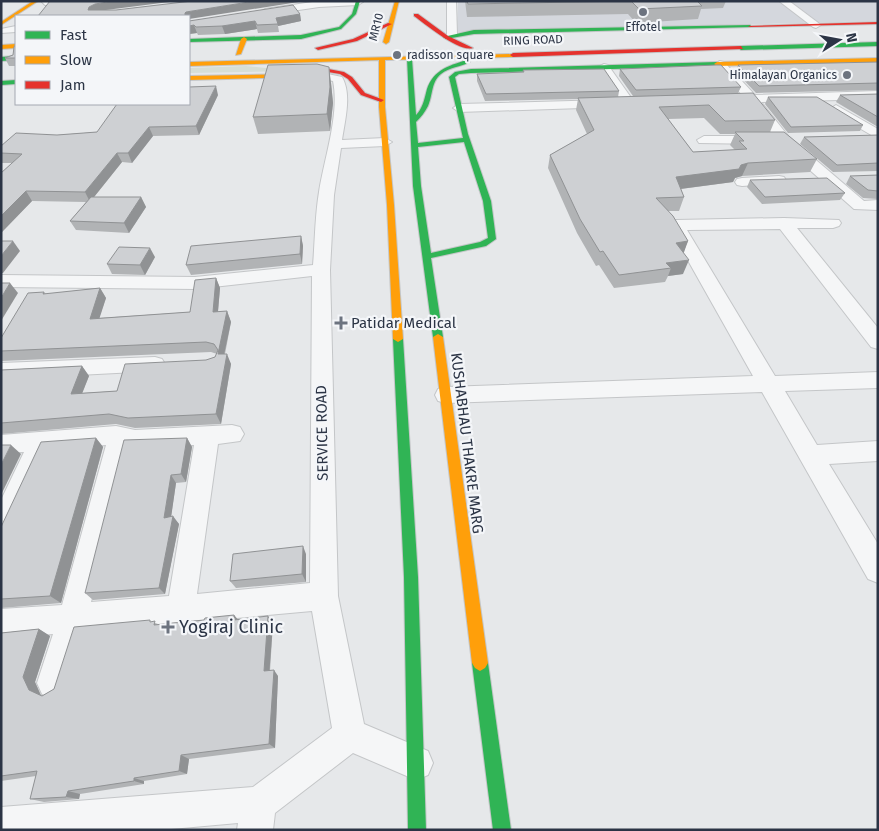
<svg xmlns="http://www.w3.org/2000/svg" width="879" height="831" font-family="'Fira Sans',sans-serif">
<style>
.built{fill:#d4d7dd}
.green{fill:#d6ded6}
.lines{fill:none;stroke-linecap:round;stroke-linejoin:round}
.street-casing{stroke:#c4c6c8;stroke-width:2}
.fast-casing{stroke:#c4c6c8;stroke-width:2}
.slow-casing{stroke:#c4c6c8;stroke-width:2}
.jam-casing{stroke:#c4c6c8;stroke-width:2}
.street{fill:#f5f6f7;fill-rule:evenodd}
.fast{fill:#30b455;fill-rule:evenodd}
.slow{fill:#ff9f0a;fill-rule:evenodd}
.jam{fill:#e5322d;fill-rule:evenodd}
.wall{fill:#b1b3b5;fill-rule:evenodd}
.shaded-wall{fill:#909294}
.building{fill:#ced0d3;stroke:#909294}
.poi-dot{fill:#6c737f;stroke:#f4f6f9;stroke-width:2}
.labels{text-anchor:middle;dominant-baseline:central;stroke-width:4.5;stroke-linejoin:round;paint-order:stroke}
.far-street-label{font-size:12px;fill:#2b3445;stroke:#f4f6f9}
.far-poi-label{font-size:12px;fill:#2b3445;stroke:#f4f6f9}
.poi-label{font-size:15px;fill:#2b3445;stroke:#f4f6f9;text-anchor:start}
.street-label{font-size:15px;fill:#2b3445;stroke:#f4f6f9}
.near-poi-label{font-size:18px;fill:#2b3445;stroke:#f4f6f9;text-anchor:start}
</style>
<rect width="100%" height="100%" fill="#e6e8ea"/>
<path class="built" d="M 458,1 L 878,1 L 878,21 L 457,32 Z"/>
<path class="green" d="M 246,66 L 293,71 L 189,73 L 189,68 Z"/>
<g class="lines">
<defs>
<g id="street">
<path d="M 41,1 L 84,1 L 80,4 L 45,5 Z"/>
<path d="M 319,1 L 363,2 L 358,5 L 319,7 L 265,15 L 260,12 L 265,9 Z"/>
<path d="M 447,1 L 456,1 L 457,35 L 452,38 L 447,35 Z"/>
<path d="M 779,1 L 789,1 L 821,25 L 816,28 L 813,27 Z"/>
<path d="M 16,26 L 16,32 L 1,33 L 1,29 Z"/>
<path d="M 720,61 L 724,62 L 755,95 L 878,91 L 878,99 L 761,102 L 789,137 L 864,201 L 878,200 L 878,210 L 854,209 L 779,143 L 749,103 L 722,103 L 720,100 L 722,97 L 743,96 L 714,64 Z"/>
<path d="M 604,64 L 608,65 L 632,99 L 656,99 L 658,102 L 656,105 L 625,106 L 598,67 Z"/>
<path d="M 318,72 L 342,77 C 352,94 345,120 342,140 L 385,138 L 392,142 L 385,146 L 341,148 L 334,195 L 330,270 L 338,596 L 364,724 L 428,751 L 433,763 L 428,775 L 416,780 L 353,753 L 275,813 L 273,830 L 237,830 L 238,823 L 160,830 L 1,830 L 1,807 L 253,787 L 332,728 L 312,611 L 83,632 L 64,694 L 53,699 L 42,694 L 37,683 L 53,634 L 1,639 L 1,609 L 62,605 L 106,445 L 49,450 L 10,536 L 1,540 L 1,500 L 24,452 L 1,453 L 1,435 L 116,426 L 135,430 L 232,425 L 240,427 L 244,434 L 240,441 L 218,444 L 197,594 L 310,583 L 312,276 L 195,289 L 1,287 L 1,275 L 195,277 L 313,265 C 315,241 315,216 319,192 C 324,159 340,114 333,81 L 314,77 L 312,75 ZM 194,445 L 169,596 L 91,602 L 129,447 Z"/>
<path d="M 608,100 L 614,104 L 612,107 L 459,112 L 453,108 L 459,104 Z"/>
<path d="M 836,105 L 878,129 L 878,139 L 832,112 L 830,109 Z"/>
<path d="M 704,136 L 762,136 L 769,140 L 762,144 L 699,143 L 697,140 Z"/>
<path d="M 779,176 L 784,177 L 786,180 L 784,183 L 742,186 L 737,185 L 735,182 L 737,179 L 742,178 Z"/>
<path d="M 784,218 L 839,220 L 841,223 L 839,226 L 833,228 L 797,228 L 878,328 L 878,349 L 871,347 L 780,229 L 687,230 L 775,376 L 878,372 L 878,388 L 785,391 L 817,445 L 878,441 L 878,461 L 829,464 L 878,544 L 878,583 L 868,579 L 762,392 L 446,403 L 438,401 L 435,395 L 438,389 L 446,387 L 753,376 L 668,225 L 670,222 L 676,220 Z"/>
<path d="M 155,357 L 162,359 L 165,364 L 162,369 L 155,371 L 1,379 L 1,363 Z"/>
</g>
<g id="fast">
<path d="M 356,1 L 360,1 L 356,14 L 341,29 L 301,39 L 189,42 L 189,39 L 301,35 L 339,27 L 352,14 Z"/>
<path d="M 750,25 L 752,27 L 474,34 L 446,39 L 443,37 L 474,30 Z"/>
<path d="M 878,42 L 878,46 L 741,50 L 738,48 L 741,46 Z"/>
<path d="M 16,56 L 16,60 L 1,61 L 1,57 Z"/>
<path d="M 407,58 L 412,59 L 416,115 C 422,109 424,101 426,93 C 431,71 447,66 467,60 L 470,62 C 461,67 449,67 441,74 C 431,82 433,95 428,106 C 425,112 421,117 416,122 L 418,143 L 463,138 L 449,77 L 455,72 L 471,69 L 717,62 L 720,64 L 717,66 L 471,73 L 459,74 L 455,77 L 468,134 L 491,201 L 496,239 L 486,246 L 431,258 L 443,337 L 438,340 L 433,337 L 413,186 ZM 464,142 L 483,201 L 488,238 L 480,242 L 431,253 L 421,186 L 418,147 Z"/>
<path d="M 16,80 L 16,84 L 1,85 L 1,81 Z"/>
<path d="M 398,336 L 403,339 L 418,577 L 426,830 L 408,830 L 404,577 L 393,339 Z"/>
<path d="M 480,655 L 485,658 L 488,663 L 511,830 L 493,830 L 472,663 L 475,658 Z"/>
</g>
<g id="slow">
<path d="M 33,1 L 38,1 L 1,25 L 1,22 Z"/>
<path d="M 395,1 L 399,1 L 389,42 L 386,44 L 383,42 Z"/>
<path d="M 244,37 L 247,39 L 241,54 L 236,55 L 241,39 Z"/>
<path d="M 16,44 L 16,48 L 1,49 L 1,45 Z"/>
<path d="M 515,54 L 513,57 L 385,60 L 385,107 L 394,205 L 403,339 L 398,342 L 393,339 L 387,205 L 379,107 L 379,60 L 189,66 L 189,62 Z"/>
<path d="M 878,58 L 878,62 L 717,66 L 714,64 L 717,62 Z"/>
<path d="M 302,74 L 304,77 L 189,80 L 189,76 Z"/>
<path d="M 438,334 L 443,337 L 488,663 L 485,668 L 480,671 L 475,668 L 472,663 L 433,337 Z"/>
</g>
<g id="jam">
<path d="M 414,14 L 418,14 L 448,36 L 473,48 C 460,53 425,24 414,16 Z"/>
<path d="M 878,22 L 878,24 L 750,27 L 748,26 Z"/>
<path d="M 388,23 L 392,24 L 357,41 L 318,50 L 315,48 L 353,39 Z"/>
<path d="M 741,46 L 743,49 L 513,57 L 510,55 L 513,53 Z"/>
<path d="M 318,67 L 344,72 L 352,77 L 365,93 L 384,100 L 381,102 L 361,95 L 348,79 L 340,74 L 316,70 Z"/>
</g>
</defs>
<use href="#street" class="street-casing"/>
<use href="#fast" class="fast-casing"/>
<use href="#slow" class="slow-casing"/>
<use href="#jam" class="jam-casing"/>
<use href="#street" class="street"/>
<use href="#fast" class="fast"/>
<use href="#slow" class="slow"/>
<use href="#jam" class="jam"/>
</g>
<g class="wall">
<path d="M 465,1 L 726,1 L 723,8 L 701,9 L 698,19 L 636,23 L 628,14 L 467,17 Z"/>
<path d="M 300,14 L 301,21 L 278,26 L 279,32 L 258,33 L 257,29 L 225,34 L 198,35 L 197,33 L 189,34 L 189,21 Z"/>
<path d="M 16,44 L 16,66 L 9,66 L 5,58 L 13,55 Z"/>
<path d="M 878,62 L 878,90 L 756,93 L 736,72 L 738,65 Z"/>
<path d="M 620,69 L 741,87 L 738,93 L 775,120 L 770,132 L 817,159 L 810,172 L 742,176 L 735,178 L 733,182 L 681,189 L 684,197 L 679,211 L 668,211 L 688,241 L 683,253 L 683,274 L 668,276 L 665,282 L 614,288 L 599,265 L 596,266 L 577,233 L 548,168 L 550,155 L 587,134 L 576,110 L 578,99 L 485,101 L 477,81 L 477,74 L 523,72 L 523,70 L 619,91 L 618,97 L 633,96 L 619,76 ZM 704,118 L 720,134 L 735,134 L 730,145 L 735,150 L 693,152 L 668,119 Z"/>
<path d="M 331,83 L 333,103 L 330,131 L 258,134 L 253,117 Z"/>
<path d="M 878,94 L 878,127 L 836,102 L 840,95 Z"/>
<path d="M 218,95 L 199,135 L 153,136 L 132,163 L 122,162 L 94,197 L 141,197 L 146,207 L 129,233 L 76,230 L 70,221 L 86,202 L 32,201 L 1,233 L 1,173 L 12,163 L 1,163 L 1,146 L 57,135 L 97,132 Z"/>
<path d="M 768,97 L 863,125 L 860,131 L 788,133 L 765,104 Z"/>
<path d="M 878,135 L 878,171 L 833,172 L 800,144 L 804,137 Z"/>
<path d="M 878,175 L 878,199 L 863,198 L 846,184 L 850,176 Z"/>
<path d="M 750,180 L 845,193 L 840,200 L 822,201 L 762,204 L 747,187 Z"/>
<path d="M 301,236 L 303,246 L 302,264 L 191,275 L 186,265 Z"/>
<path d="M 155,257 L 145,275 L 112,274 L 107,264 Z"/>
<path d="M 216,278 L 220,288 L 218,312 L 227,311 L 231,322 L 225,354 L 231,364 L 221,424 L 135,428 L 116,424 L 1,434 L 1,370 L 82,366 L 89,376 L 82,393 L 117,391 L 215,357 L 217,354 L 211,352 L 1,361 L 1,338 L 44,292 L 46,294 L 100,288 L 106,298 L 99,318 L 190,312 Z"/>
<path d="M 96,438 L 103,447 L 61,603 L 1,608 L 1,527 Z"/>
<path d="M 187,438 L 192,447 L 186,482 L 176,483 L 171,516 L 179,524 L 165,594 L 93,600 L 85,593 Z"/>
<path d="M 306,554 L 306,582 L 236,588 L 230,581 Z"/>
<path d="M 234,615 L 238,620 L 273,623 L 270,671 L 278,676 L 275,748 L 189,759 L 187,774 L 144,781 L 144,784 L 80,794 L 79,799 L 44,802 L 30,799 L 36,776 L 1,781 L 1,633 L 39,629 L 50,636 L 35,682 L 41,695 L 42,696 L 54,689 L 152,622 L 158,624 L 204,620 Z"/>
</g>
<g class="shaded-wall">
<path d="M 114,1 L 177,1 L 98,11 L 88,10 L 89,7 L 95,4 Z"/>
<path d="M 255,1 L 305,1 L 189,19 L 189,16 L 185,16 L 185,13 L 186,12 Z"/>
<path d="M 300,14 L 301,21 L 278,26 L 276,18 Z"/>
<path d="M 255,21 L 257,29 L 225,34 L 222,26 Z"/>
<path d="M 194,25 L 197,33 L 189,34 L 189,26 Z"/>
<path d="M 329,67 L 331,83 L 333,103 L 330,131 L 327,114 Z"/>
<path d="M 216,86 L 218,95 L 199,135 L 196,126 Z"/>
<path d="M 149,127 L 153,136 L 132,163 L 128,153 Z"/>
<path d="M 117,153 L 122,162 L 90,202 L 85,192 Z"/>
<path d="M 748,163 L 742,176 L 735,178 L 733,182 L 672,190 L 676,177 Z"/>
<path d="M 26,191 L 32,201 L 1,233 L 1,216 Z"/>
<path d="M 141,197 L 146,207 L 129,233 L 124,223 Z"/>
<path d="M 301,236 L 303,246 L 302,264 L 300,254 Z"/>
<path d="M 13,241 L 20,251 L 3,273 L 1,273 L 1,256 Z"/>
<path d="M 688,241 L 683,255 L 676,243 Z"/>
<path d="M 150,248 L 155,257 L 145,275 L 140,265 Z"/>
<path d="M 689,260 L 683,274 L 668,276 L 671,268 L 666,263 Z"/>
<path d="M 216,278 L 220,288 L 217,322 L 213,312 Z"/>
<path d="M 10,283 L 18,293 L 1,321 L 1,298 Z"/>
<path d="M 100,288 L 106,298 L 96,329 L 90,319 Z"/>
<path d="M 227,311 L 231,322 L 222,364 L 218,354 Z"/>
<path d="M 227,354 L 231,364 L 221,424 L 216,414 Z"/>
<path d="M 82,366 L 89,376 L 78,404 L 71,394 Z"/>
<path d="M 96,438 L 103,447 L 61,603 L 50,596 Z"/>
<path d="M 187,438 L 192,447 L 186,482 L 181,474 Z"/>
<path d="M 11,445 L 21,454 L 1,495 L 1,465 Z"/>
<path d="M 171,475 L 176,483 L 170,525 L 164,518 Z"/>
<path d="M 173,516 L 179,524 L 165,594 L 159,588 Z"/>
<path d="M 303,546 L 306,554 L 306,582 L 302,574 Z"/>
<path d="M 234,615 L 240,622 L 234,620 Z"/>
<path d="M 268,616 L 273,623 L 269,677 L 264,671 Z"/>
<path d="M 39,629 L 50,636 L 35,682 L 41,696 L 29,690 L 23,677 Z"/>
<path d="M 274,670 L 278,676 L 275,748 L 269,744 Z"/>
<path d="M 181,755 L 189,759 L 187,774 L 179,771 Z"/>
<path d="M 134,778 L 144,781 L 144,784 L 134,781 Z"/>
<path d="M 68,791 L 80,794 L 79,799 L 66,797 Z"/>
</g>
<g class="building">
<path d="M 50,1 L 114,1 L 95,4 L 89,7 L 88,10 L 116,10 L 192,1 L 255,1 L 186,12 L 185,13 L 185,16 L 38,16 Z"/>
<path d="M 467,1 L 697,1 L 702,6 L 639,9 L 631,1 L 468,4 Z"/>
<path d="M 293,5 L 300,14 L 276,18 L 278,24 L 257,25 L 255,21 L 222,26 L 196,27 L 194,25 L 189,26 L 189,21 Z"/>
<path d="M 16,44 L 16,58 L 5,58 L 13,55 L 14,47 Z"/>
<path d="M 878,62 L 878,83 L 759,86 L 738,65 Z"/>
<path d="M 317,64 L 329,67 L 330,87 L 327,114 L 253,117 L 268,65 Z"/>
<path d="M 716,65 L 721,65 L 741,87 L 636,90 L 620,69 Z"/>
<path d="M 604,69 L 619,91 L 486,94 L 477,74 L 524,72 L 523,70 Z"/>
<path d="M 216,86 L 196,126 L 149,127 L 128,153 L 117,153 L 85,192 L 26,191 L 1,216 L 1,173 L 22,154 L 1,153 L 1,146 L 16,133 L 57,135 L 97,132 L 117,104 L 189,104 L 189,87 Z"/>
<path d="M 753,93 L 775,120 L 725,121 L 709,105 L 659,107 L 693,152 L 747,149 L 739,141 L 744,141 L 735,132 L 784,132 L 817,159 L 748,163 L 741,165 L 739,169 L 676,177 L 684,197 L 656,198 L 673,216 L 688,241 L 676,243 L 689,260 L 666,263 L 671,268 L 619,275 L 603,251 L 600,252 L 580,219 L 550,155 L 594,130 L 578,98 Z"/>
<path d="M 878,94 L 878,117 L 840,95 Z"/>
<path d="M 768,97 L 817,97 L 863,125 L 791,127 Z"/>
<path d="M 878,135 L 878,163 L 837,165 L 804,137 Z"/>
<path d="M 878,175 L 878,191 L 868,190 L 850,176 Z"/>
<path d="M 827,178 L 845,193 L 826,194 L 765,197 L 750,180 Z"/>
<path d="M 91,197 L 141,197 L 124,223 L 70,221 Z"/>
<path d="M 301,236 L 300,254 L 186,265 L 191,246 Z"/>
<path d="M 1,241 L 13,241 L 1,256 Z"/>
<path d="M 119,247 L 150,248 L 140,265 L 107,264 Z"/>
<path d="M 216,278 L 213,312 L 227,311 L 218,354 L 227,354 L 216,414 L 128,418 L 109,414 L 1,423 L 1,370 L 82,366 L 71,394 L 117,391 L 125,364 L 206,360 L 215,357 L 218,350 L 214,344 L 206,342 L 1,351 L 1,338 L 28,293 L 44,292 L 43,294 L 100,288 L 90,319 L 190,312 L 195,280 Z"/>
<path d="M 1,283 L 10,283 L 1,298 Z"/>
<path d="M 96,438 L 50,596 L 1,599 L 1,527 L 41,442 Z"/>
<path d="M 187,438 L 181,474 L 171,475 L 164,518 L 173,516 L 159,588 L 85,593 L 124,440 Z"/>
<path d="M 1,445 L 11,445 L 1,465 Z"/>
<path d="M 303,546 L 302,574 L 230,581 L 233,554 Z"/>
<path d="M 234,615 L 234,620 L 268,616 L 264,671 L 274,670 L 269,744 L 181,755 L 179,771 L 134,778 L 134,781 L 68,791 L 66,797 L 30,799 L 37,771 L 1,776 L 1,633 L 39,629 L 23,677 L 29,690 L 42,696 L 54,689 L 74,627 L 150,620 L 150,622 L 155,621 L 154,625 L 204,620 L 205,618 Z"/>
</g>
<g class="poi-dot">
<circle cx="643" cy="12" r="5"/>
<circle cx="397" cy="55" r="5"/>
<circle cx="847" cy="75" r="5"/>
<path d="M338.5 315.5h5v5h5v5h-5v5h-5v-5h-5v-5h5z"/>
<path d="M165.5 619.5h5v5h5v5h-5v5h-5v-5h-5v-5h5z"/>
</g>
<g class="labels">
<g class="far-street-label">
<text transform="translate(376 27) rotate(-76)">MR10</text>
<text transform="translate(533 40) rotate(-2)">RING ROAD</text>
</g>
<g class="far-poi-label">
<text x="643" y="27">Effotel</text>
<text x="407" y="55" text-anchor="start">radisson square</text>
<text x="837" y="75" text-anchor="end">Himalayan Organics</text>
</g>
<g class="poi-label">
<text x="351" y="323">Patidar Medical</text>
</g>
<g class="street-label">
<text transform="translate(322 433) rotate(-91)">SERVICE ROAD</text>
<text transform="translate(467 443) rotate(83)">KUSHABHAU THAKRE MARG</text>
</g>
<g class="near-poi-label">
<text x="179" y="627">Yogiraj Clinic</text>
</g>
</g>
<rect width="879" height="831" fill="none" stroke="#2b3445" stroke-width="5"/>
<rect x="15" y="15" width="175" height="90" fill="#f4f6f9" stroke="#a4a8b1"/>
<rect x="25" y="31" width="25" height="8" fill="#30b455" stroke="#a4a8b1"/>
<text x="60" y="40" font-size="15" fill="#2b3445">Fast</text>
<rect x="25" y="56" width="25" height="8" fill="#ff9f0a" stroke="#a4a8b1"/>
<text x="60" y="65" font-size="15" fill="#2b3445">Slow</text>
<rect x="25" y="81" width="25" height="8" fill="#e5322d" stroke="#a4a8b1"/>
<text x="60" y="90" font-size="15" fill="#2b3445">Jam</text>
<g transform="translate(839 40) rotate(79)" stroke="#f4f6f9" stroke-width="4" paint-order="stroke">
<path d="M0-4L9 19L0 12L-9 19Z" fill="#2b3445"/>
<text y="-8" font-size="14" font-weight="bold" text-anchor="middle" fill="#2b3445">N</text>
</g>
</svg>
